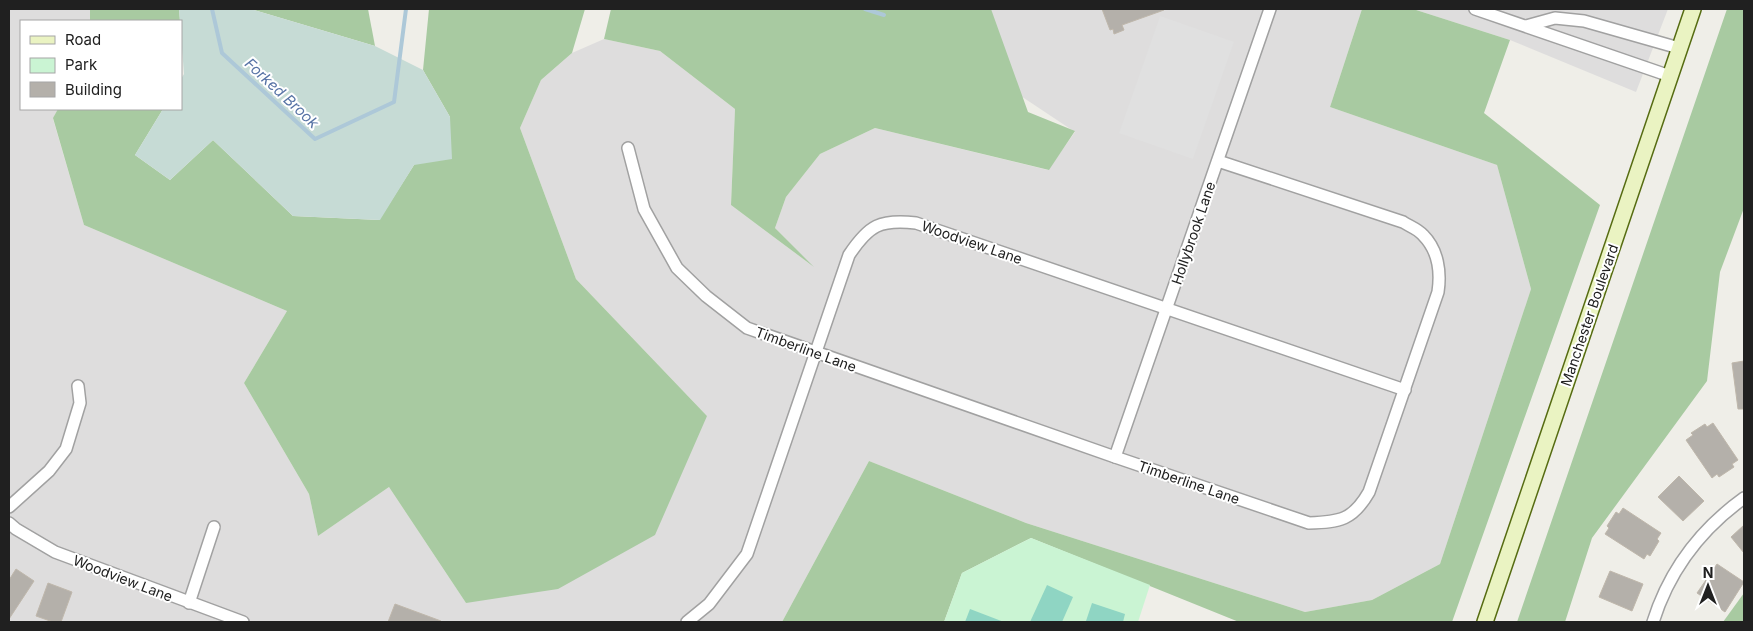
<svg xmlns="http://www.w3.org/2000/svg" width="1753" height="631" font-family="Inter,sans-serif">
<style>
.residential{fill:#dedddd}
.forest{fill:#a8caa1}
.wetland{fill:#c6dbd5}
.park{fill:#caf4d3}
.pitch{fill:#8fd5c3}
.parking{fill:#e0e0e0}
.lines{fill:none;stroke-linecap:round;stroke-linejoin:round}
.stream{stroke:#adc8d8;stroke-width:4}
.building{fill:#b4b0aa;stroke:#bfb7ab}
.street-casing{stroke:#a1a1a1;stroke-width:14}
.secondary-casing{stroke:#566c12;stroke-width:18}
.street{stroke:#fff;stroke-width:11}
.secondary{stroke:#eaf3c2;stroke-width:15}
.labels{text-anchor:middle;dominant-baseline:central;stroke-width:4;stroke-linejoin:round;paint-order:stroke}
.street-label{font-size:14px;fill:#202020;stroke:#fff}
.water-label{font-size:15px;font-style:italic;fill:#5773a5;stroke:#fff}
</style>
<rect width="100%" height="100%" fill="#efeee8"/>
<g class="residential">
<path d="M 9,9 L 90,9 L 90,21 L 21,21 L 21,109 L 58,109 L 53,119 L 84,225 L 287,311 L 244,383 L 309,494 L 318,536 L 389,487 L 466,603 L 707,416 L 576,279 L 520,128 L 541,80 L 572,53 L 604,39 L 660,51 L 735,109 L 731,205 L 810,264 L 775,228 L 786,197 L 820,154 L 875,128 L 1048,170 L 1075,132 L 890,9 L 1362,9 L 1330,107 L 1497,165 L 1531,289 L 1440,564 L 1372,600 L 1305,612 L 1026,523 L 869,461 L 782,622 L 9,622 Z"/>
<path d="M 1413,9 L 1668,9 L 1636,92 L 1510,40 Z"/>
</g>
<g class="forest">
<path d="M 90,9 L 179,9 L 180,21 L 90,21 Z"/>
<path d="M 251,9 L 368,9 L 375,46 Z"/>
<path d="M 429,9 L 585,9 L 572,53 L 541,80 L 520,128 L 576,279 L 707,416 L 655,535 L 558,589 L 466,603 L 389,487 L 318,536 L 309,494 L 244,383 L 287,311 L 84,225 L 53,118 L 58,109 L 163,109 L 135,155 L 170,180 L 213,140 L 293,216 L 379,220 L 414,165 L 450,117 L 423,70 Z"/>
<path d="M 611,9 L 991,9 L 1028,112 L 1075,131 L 1049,170 L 875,128 L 820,154 L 786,197 L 775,228 L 814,267 L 731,205 L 735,109 L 660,51 L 604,39 Z"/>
<path d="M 1362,9 L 1413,9 L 1510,40 L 1484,113 L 1600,205 L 1452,622 L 1239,622 L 1031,538 L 962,573 L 944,622 L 782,622 L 869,461 L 1026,523 L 1305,612 L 1372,600 L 1440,564 L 1531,289 L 1497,165 L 1330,107 Z"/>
<path d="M 1727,9 L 1744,9 L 1744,208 L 1720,272 L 1707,381 L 1592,538 L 1565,622 L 1517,622 Z"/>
<path d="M 1744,593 L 1744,622 L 1723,622 Z"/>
</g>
<path class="wetland" d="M 179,9 L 251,9 L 375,46 L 423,70 L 450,117 L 452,159 L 414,165 L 380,220 L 293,216 L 213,140 L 170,180 L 135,155 L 163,109 L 181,109 L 181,79 L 184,74 Z"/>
<path class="park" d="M 1031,538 L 1150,585 L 1138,622 L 944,622 L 962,573 Z"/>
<g class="pitch">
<path d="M 1047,585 L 1073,597 L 1062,622 L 1030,622 Z"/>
<path d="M 1092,603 L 1125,614 L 1123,622 L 1086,621 Z"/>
<path d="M 970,609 L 1004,622 L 965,622 Z"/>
</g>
<path class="parking" d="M 1160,16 L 1234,42 L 1193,159 L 1119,133 Z"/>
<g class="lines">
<g class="stream">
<path d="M 212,9 L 222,53 L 315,139 L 394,102 L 406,9"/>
<path d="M 865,9 L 884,15"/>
</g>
</g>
<g class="building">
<path d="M 1102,9 L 1164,9 L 1164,10 L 1122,25 L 1124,30 L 1114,34 L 1113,29 L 1110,30 Z"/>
<path d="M 1744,361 L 1744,409 L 1738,409 L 1732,363 Z"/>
<path d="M 1713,423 L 1738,460 L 1732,464 L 1734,467 L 1719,477 L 1717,474 L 1712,478 L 1686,440 L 1693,435 L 1691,433 L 1705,424 L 1707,427 Z"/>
<path d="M 1679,476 L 1704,501 L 1683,521 L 1658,497 Z"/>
<path d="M 1623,508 L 1661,533 L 1657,539 L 1659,541 L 1650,556 L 1647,554 L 1644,559 L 1605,534 L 1609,528 L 1607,526 L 1616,512 L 1619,514 Z"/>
<path d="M 1744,525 L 1744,553 L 1731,537 Z"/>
<path d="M 1717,564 L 1744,582 L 1725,612 L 1697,593 Z"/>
<path d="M 16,569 L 34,581 L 9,619 L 9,580 Z"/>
<path d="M 1610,571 L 1643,584 L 1632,611 L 1599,597 Z"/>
<path d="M 48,583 L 72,592 L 61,622 L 53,622 L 36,616 Z"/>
<path d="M 395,604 L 441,621 L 441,622 L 388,622 Z"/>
</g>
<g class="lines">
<defs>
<g id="street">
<path d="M 1475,9 L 1670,76"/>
<path d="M 1526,26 L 1555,18 L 1584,21 L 1679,48"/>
<path d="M 628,148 L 644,209 L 677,268 L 706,296 L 747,328 L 1115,457 L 1309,523 C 1340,522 1353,520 1369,492 L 1438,292 C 1441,272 1438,250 1423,235 C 1418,229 1409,226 1403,222 L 1218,161"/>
<path d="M 1115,457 L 1270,9"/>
<path d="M 9,507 L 49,471 L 66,449 L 80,403 L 78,386"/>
<path d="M 9,523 L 16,529 L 55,552 L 243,622"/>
<path d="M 189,603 L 214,527"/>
<path d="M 687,622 L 709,604 L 747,554 L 849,255 C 869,225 880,219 916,223 L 1405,390"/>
<path d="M 1653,622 C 1669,571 1701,529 1744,498"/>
</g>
<path id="secondary" d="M 1485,622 L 1693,9"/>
</defs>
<use href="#street" class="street-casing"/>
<use href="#secondary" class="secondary-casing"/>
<use href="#street" class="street"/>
<use href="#secondary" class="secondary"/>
</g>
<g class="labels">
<g class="street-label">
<text transform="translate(1193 233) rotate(-71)">Hollybrook Lane</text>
<text transform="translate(972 242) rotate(19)">Woodview Lane</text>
<text transform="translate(1589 315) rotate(-71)">Manchester Boulevard</text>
<text transform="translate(806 349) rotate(20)">Timberline Lane</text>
<text transform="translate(1189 482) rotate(19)">Timberline Lane</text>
<text transform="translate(123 578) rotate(21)">Woodview Lane</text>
</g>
<g class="water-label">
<text transform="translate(282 93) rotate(43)">Forked Brook</text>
</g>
</g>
<rect width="1753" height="631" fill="none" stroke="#202020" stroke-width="20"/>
<rect x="20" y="20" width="162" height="90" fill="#ffffff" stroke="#a6a6a6"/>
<rect x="30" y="36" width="25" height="8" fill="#eaf3c2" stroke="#a6a6a6"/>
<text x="65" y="45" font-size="15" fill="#202020">Road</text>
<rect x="30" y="58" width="25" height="15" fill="#caf4d3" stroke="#a6a6a6"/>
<text x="65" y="70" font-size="15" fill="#202020">Park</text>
<rect x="30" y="82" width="25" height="15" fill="#b4b0aa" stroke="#a6a6a6"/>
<text x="65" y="95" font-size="15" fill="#202020">Building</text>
<g transform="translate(1708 586)" stroke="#ffffff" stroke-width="4" paint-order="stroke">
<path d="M0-4L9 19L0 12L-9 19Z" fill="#202020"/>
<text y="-8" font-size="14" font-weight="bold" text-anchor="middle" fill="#202020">N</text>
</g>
</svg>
